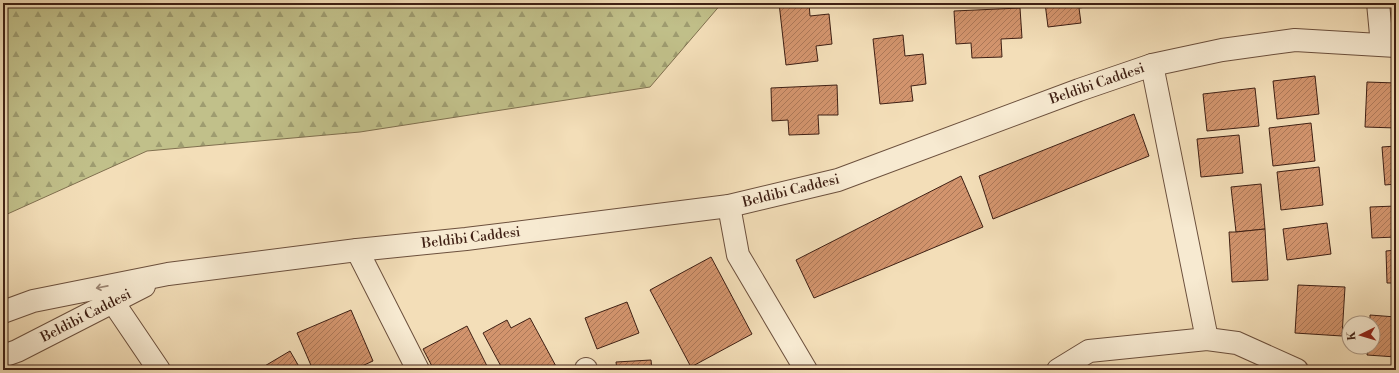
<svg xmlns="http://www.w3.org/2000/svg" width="1399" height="373" font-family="'Libre Bodoni',serif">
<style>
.forest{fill:url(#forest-firs);stroke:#80704f}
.building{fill:url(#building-hatch);stroke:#3f2014}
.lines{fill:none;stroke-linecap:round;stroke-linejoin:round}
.minor-casing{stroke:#6c503d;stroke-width:24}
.minor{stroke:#f7ead1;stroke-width:22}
.oneway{stroke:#9b8572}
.labels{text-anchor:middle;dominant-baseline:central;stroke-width:4;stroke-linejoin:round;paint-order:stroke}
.street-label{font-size:14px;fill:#3f2014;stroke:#f7ead1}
</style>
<defs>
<pattern id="forest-firs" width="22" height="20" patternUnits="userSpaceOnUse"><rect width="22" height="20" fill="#c1c08a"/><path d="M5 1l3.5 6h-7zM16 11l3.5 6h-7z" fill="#9e9c70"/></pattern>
<pattern id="building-hatch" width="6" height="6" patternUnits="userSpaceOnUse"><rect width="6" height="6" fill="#d2946d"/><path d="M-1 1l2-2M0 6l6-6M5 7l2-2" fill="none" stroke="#ac7858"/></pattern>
</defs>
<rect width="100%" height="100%" fill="#f3deb8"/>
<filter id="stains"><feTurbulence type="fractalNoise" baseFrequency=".005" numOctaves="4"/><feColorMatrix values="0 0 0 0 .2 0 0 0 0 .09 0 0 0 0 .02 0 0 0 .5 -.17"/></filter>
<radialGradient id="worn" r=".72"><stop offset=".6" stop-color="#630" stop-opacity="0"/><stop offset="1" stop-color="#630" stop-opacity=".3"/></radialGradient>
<path class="forest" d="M 3,3 L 722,3 L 650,87 L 360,132 L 147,151 L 3,216 Z"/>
<g class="building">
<path d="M 779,3 L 809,3 L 810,16 L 829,14 L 832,44 L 816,46 L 818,61 L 786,65 Z"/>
<path d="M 1045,3 L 1094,3 L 1094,6 L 1079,8 L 1081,23 L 1048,27 Z"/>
<path d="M 1020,8 L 1022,38 L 1001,39 L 1002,57 L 972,58 L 971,43 L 956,44 L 954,11 Z"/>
<path d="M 903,35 L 905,56 L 923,54 L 926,84 L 911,86 L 913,101 L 880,104 L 873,39 Z"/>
<path d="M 1315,76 L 1319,114 L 1277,119 L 1273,81 Z"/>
<path d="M 1367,82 L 1396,83 L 1396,128 L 1365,127 Z"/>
<path d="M 837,85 L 838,115 L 818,115 L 819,134 L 789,135 L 788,120 L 772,121 L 771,88 Z"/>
<path d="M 1255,88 L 1259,126 L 1207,131 L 1203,94 Z"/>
<path d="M 1134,114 L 1149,156 L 993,219 L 979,176 Z"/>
<path d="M 1311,123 L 1315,161 L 1273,166 L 1269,128 Z"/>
<path d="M 1239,135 L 1243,173 L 1201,177 L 1197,139 Z"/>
<path d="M 1396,146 L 1396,184 L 1385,185 L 1382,147 Z"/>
<path d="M 1319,167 L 1323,205 L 1281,210 L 1277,172 Z"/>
<path d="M 961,176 L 983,227 L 814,298 L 796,260 Z"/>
<path d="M 1261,184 L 1265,229 L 1236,232 L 1231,187 Z"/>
<path d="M 1396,206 L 1396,237 L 1372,238 L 1370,207 Z"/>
<path d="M 1327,223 L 1331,254 L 1287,260 L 1283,229 Z"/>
<path d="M 1265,229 L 1268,280 L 1232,282 L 1229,232 L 1236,232 Z"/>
<path d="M 1396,250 L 1396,283 L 1387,283 L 1386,251 Z"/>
<path d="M 711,257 L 752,334 L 691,367 L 650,290 Z"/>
<path d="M 1298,285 L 1345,287 L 1342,336 L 1295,333 Z"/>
<path d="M 627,302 L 639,333 L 597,349 L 585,318 Z"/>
<path d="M 351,310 L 373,361 L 353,370 L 313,370 L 297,333 Z"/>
<path d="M 1370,315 L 1396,317 L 1396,357 L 1367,355 L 1368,347 L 1373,347 L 1373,323 L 1370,323 Z"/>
<path d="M 530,318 L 558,370 L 503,370 L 483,333 L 507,320 L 511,328 Z"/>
<path d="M 467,326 L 489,370 L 434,370 L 423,349 Z"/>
<path d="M 290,351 L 301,370 L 258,370 Z"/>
<path d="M 651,360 L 652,370 L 617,370 L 616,362 Z"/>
</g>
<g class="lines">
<defs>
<g id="minor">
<path d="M 1378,3 L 1382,45"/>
<path d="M 1152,65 L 1207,339"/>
<path d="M 729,206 L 738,255 L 806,370"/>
<path d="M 357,250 L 418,370"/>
<path d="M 113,302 L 159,370"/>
<path d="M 3,312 L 33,301 L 168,274 L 357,250 L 466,239 L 729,206 L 838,180 L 1079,90 L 1152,65 L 1222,50 L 1295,40 L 1396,46"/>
<path d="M 3,356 L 17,351 L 144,286"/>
<path d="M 586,369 L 586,370"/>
<path d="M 1058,370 L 1089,351 L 1207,339 L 1237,343 L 1297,370"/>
</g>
</defs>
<use href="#minor" class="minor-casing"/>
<use href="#minor" class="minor"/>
</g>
<defs><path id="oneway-shaft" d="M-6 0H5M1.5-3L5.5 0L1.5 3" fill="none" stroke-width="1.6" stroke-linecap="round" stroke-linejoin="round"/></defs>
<use class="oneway" href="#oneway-shaft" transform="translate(102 287) rotate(169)"/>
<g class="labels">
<g class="street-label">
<text transform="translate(1097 84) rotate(-19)">Beldibi Caddesi</text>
<text transform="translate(791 191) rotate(-14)">Beldibi Caddesi</text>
<text transform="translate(471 238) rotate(-7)">Beldibi Caddesi</text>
<text transform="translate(86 316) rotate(-27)">Beldibi Caddesi</text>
</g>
</g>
<rect width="1399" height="373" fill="none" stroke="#f3deb8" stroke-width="16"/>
<rect x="4" y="4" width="1391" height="365" fill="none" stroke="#3f2014" stroke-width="2"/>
<rect x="8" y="8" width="1383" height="357" fill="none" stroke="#3f2014"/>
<g transform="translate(1361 335) rotate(265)"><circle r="19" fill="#f7ead1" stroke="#ad9985"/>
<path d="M0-3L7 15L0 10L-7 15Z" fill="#8f2418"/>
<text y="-6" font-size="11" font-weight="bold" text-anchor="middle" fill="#3f2014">K</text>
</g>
<rect width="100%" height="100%" filter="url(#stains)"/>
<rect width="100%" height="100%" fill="url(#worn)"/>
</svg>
